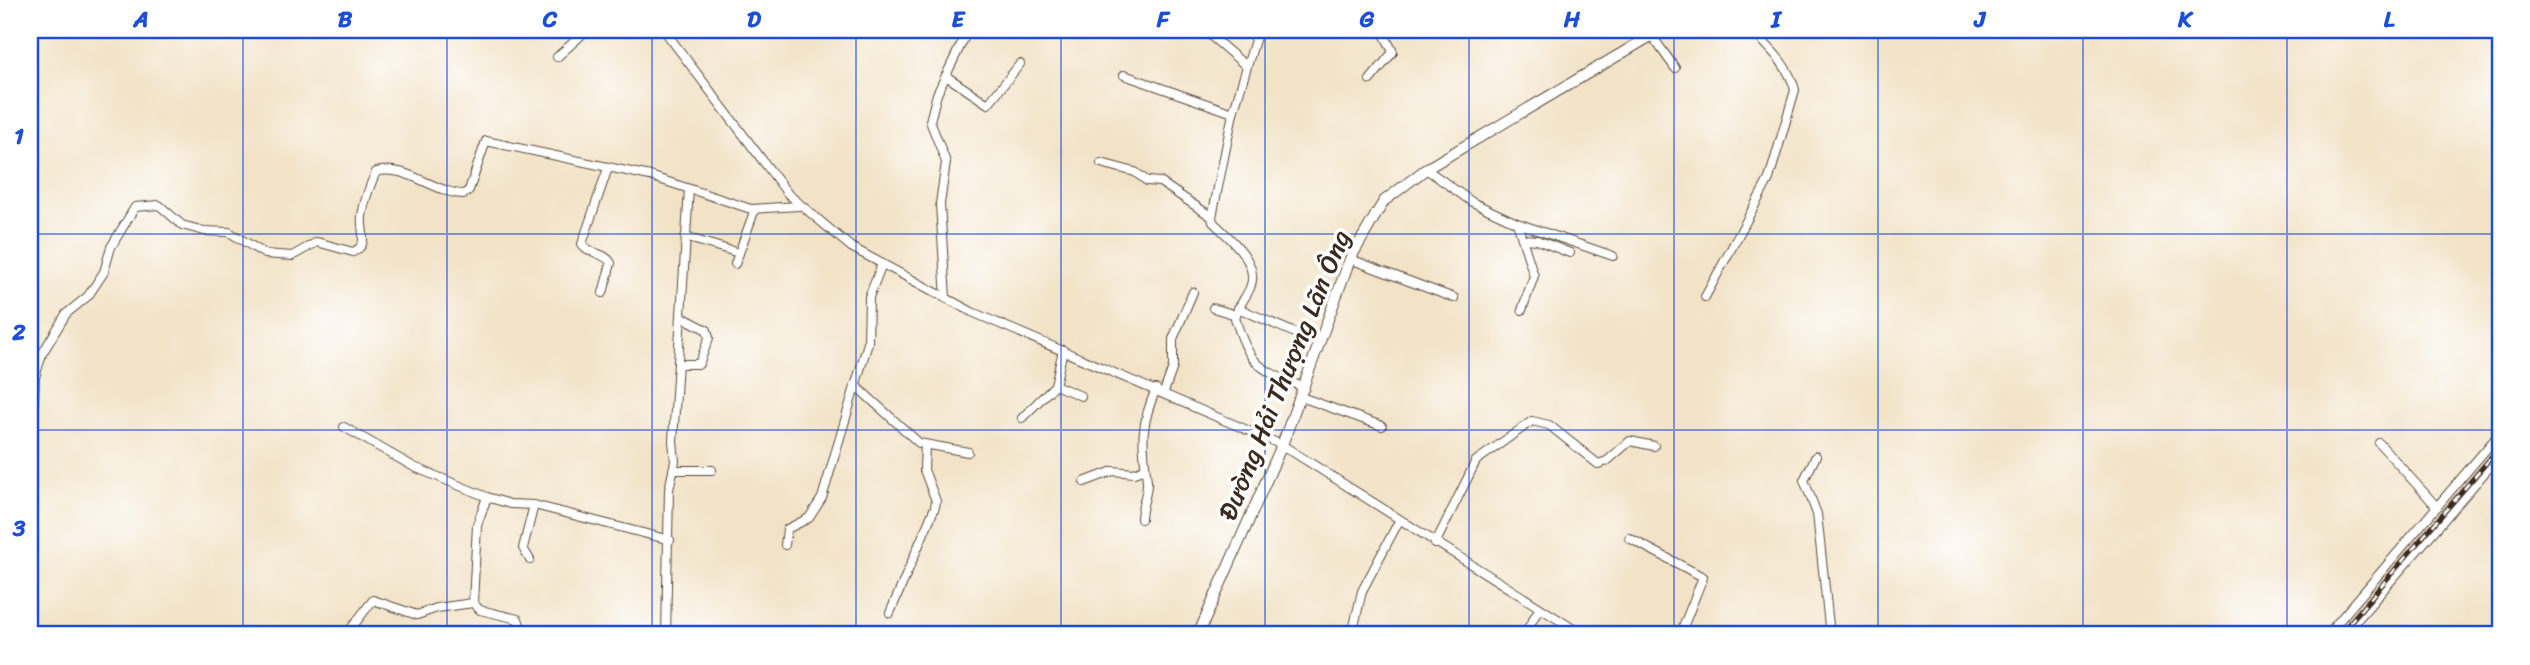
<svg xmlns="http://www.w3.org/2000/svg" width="2530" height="665" font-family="Sriracha,sans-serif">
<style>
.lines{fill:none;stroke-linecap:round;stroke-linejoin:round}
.minor-casing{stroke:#564637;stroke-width:10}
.tertiary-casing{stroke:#564637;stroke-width:12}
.minor{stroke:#fff;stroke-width:8}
.tertiary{stroke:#fff;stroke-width:10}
.rail-casing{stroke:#3b2a1e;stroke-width:5}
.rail{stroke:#fff;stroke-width:2.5;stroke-dasharray:8;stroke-linecap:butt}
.grid{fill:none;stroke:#1d4ed8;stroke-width:2;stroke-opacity:0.55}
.labels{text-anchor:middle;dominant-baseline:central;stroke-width:7;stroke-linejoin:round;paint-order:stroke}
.street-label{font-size:26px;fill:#3b2a1e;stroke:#fff}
.neatline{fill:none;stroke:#1d4ed8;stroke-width:2.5}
.grid-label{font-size:23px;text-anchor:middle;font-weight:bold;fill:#1d4ed8}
</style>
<rect width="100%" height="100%" fill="#fff"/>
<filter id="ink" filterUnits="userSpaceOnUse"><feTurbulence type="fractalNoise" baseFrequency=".0143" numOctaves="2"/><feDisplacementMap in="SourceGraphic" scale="14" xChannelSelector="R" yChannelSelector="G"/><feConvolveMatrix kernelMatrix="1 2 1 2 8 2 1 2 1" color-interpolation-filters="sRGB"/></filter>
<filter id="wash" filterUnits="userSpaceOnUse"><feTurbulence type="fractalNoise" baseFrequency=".00686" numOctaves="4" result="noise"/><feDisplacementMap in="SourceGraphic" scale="28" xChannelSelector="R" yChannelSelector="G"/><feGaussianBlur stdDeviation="1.57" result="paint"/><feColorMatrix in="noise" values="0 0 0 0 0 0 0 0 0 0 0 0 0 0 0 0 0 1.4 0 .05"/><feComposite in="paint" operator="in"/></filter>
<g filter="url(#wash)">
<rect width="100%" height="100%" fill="#f2e3c7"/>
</g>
<g filter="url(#ink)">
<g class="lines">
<defs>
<g id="minor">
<path d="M 664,30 L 788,194 L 851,247 L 972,312 L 1282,445 L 1583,635"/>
<path d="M 1204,30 L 1246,66"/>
<path d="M 1258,30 L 1233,113 L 1212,217 L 1213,222 C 1228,237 1261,262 1250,288 C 1245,299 1238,306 1235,318 C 1251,368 1258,368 1305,388"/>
<path d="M 1652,36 L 1675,68"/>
<path d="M 557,57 L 587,30"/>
<path d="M 1124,75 L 1233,113"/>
<path d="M 946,76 L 988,104 L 1020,64"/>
<path d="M 1370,80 L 1393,52 L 1382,30"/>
<path d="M 1101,163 L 1135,172 L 1147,181 L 1160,182 L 1212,217"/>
<path d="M 1426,169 L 1472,202 L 1517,223 L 1613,256"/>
<path d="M 1517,223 L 1534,276 L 1522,310"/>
<path d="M 685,237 L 739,253"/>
<path d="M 1524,239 L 1537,240 L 1570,253"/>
<path d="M 1350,259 L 1454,298"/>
<path d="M 735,264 L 755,209"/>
<path d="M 603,293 L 611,263 C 605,252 588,254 582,244 L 608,168"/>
<path d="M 1705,297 L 1769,179 L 1795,90 C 1789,65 1769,48 1752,30"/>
<path d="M 946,298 L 940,204 L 946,162 L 930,121 L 937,94 L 968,30"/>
<path d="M 1213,308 L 1236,315"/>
<path d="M 1238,308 L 1320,344"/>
<path d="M 678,364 L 699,364 L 709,338 L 707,330 L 682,317"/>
<path d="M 855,385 L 919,443 L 968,452"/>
<path d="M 1055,385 L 1081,396"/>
<path d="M 1164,392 L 1173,367 L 1173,339 L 1193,292"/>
<path d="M 1301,397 L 1382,426"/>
<path d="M 1022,418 L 1055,385 L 1063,350"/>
<path d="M 33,421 L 35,377 L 42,354 L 66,314 L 88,296 L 104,272 L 111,247 L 135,207 L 159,205 L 182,225 L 204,231 L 229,232 L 265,254 L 292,256 L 317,242 L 353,252 C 370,245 360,230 362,216 C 364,203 370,185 376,172 C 405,163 436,194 464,194 L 469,190 L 486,141 L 650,176 L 751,209 L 798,206"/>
<path d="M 344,427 L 414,467 L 487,497 L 510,504 L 534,505 L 670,540"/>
<path d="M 2379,443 L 2437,507"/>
<path d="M 1816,456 L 1804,480 L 1817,514 L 1830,635"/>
<path d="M 673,470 L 712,470"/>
<path d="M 1084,482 L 1113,471 L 1134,473 L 1144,469"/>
<path d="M 487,497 L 477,525 L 473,603 L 480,610 L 518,619 L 524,635"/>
<path d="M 1141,519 C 1141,506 1148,493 1147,481 C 1142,442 1140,426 1156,389"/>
<path d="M 1629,538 L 1703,577 L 1680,635"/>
<path d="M 1435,544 L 1476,461 L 1532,421 L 1549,425 L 1598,464 L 1607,461 L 1630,441 L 1654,446"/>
<path d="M 785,545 L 787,529 L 809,518 L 822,498 L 868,343 L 869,297 L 882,264"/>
<path d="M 530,560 L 523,548 L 534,505"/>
<path d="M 890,613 L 935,507 L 936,501 L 924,470 L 925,445"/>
<path d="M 306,633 L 310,635"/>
<path d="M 346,635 L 373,600 L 417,615 L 437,608 L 473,603"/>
<path d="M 666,635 L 669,490 L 675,461 L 673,441 L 689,189"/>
<path d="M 1352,635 L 1362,591 L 1399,521"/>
<path d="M 1524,635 L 1539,609"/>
<path d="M 2327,635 L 2500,433"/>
<path d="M 2344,635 L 2500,455"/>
</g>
<path id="tertiary" d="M 1198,635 L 1282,445 L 1350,259 L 1384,201 L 1426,169 L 1661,30"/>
</defs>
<use href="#minor" class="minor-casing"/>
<use href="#tertiary" class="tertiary-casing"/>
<use href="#minor" class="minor"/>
<use href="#tertiary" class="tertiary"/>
<defs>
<path id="rail" d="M 2339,635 L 2500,447"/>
</defs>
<use href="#rail" class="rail-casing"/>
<use href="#rail" class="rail"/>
</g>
</g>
<path class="grid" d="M 243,30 L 243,635M 447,30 L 447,635M 652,30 L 652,635M 856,30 L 856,635M 1061,30 L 1061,635M 1265,30 L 1265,635M 1469,30 L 1469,635M 1674,30 L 1674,635M 1878,30 L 1878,635M 2083,30 L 2083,635M 2287,30 L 2287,635M 30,234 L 2500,234M 30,430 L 2500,430"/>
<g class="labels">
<g class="street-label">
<text transform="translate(1284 375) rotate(-68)">Đường Hải Thượng Lãn Ông</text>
</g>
</g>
<rect width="2530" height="665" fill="none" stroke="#fff" stroke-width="77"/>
<rect x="38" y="38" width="2454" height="588" class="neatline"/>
<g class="grid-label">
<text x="141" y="27">A</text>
<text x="345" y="27">B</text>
<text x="550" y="27">C</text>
<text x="754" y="27">D</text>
<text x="958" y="27">E</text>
<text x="1163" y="27">F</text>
<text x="1367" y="27">G</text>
<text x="1572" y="27">H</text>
<text x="1776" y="27">I</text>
<text x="1980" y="27">J</text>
<text x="2185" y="27">K</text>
<text x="2389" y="27">L</text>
<text x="19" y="144">1</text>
<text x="19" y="340">2</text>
<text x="19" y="536">3</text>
</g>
</svg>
